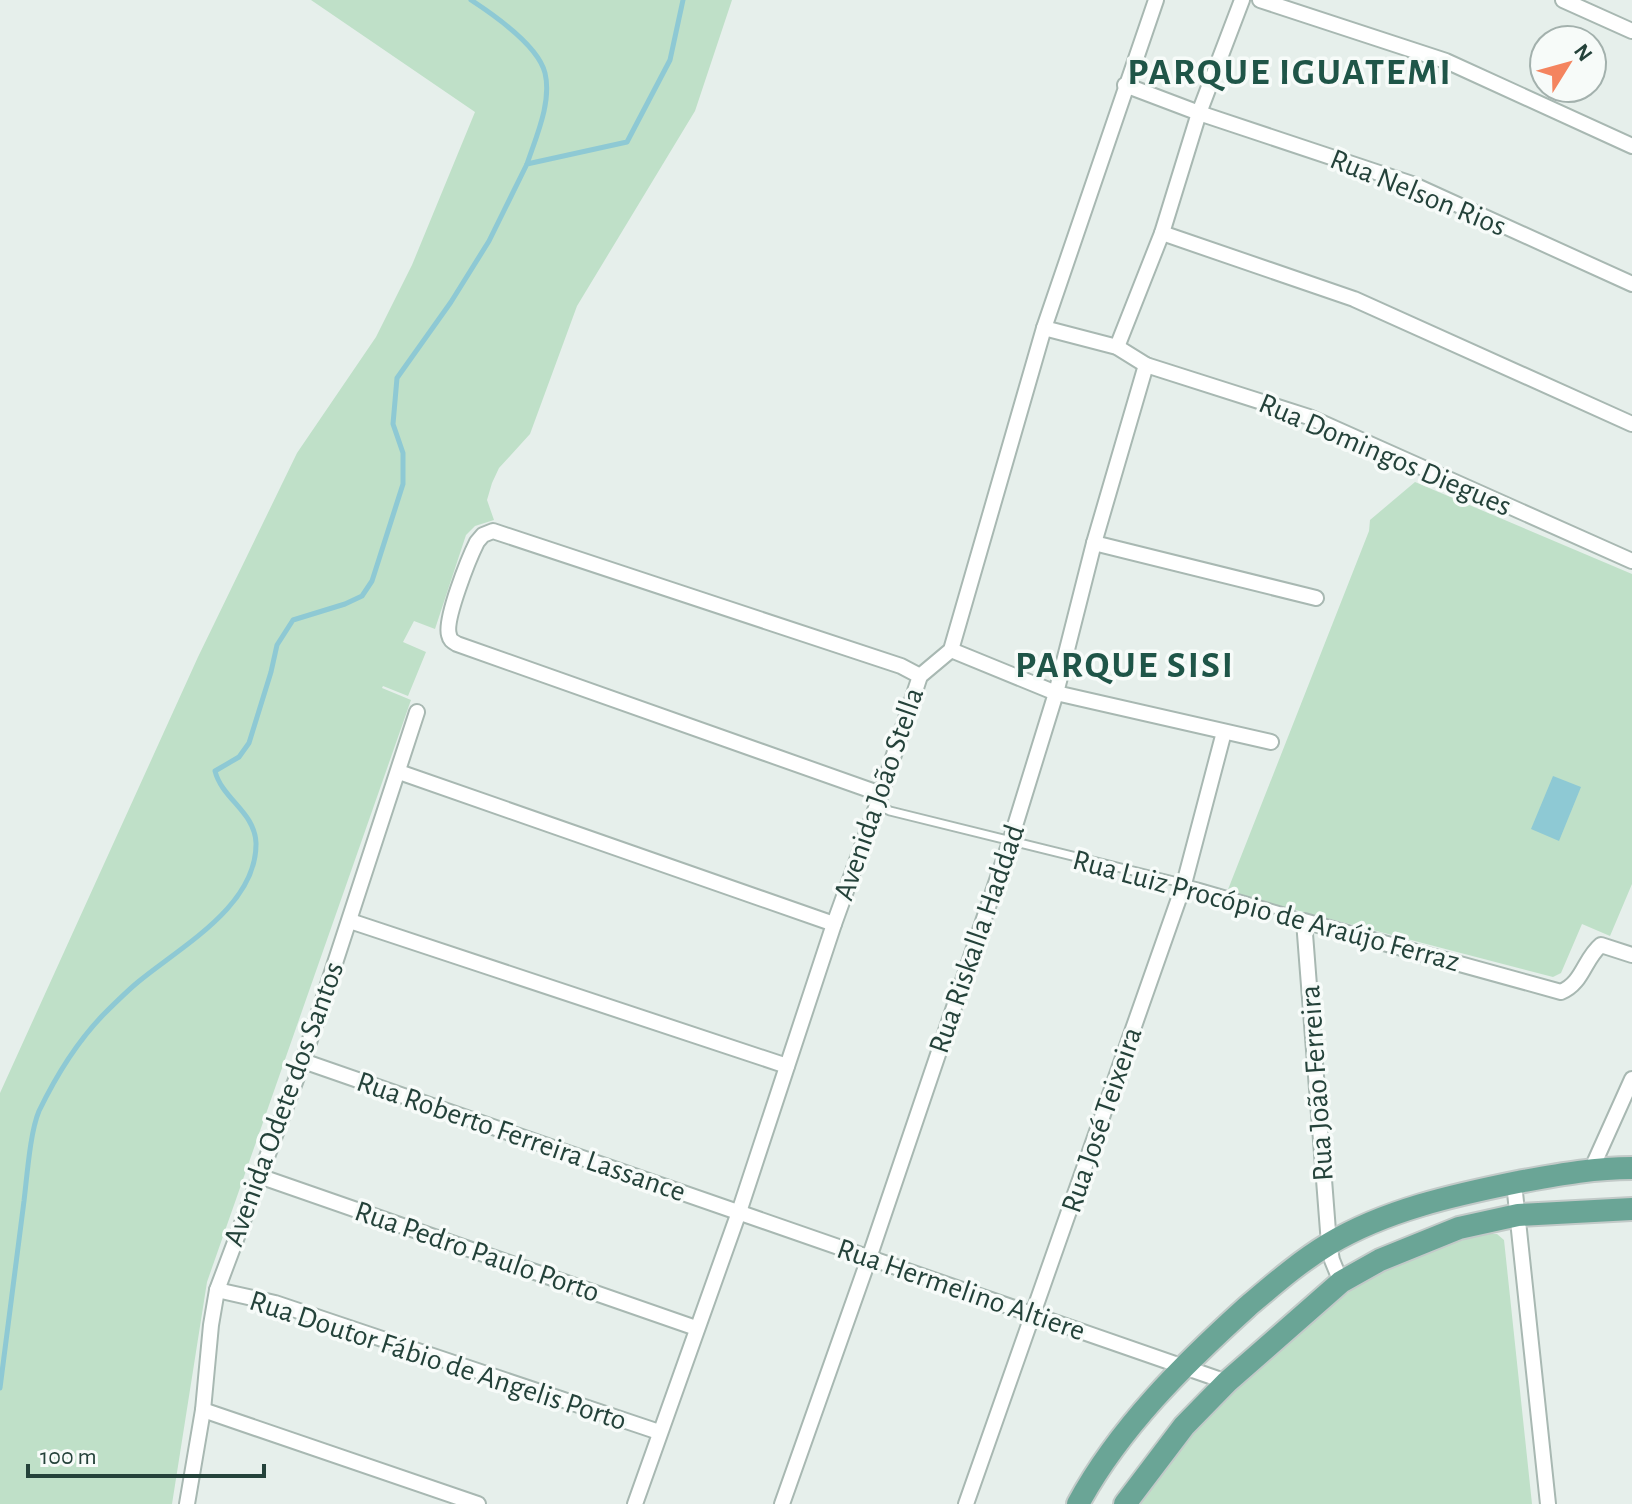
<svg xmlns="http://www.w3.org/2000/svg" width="1632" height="1504" font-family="'Alegreya Sans',sans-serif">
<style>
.green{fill:#bfe0c8}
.water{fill:#8ec9d4}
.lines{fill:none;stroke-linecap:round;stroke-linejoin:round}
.stream{stroke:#8ec9d4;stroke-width:5}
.lane-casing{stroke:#a8b8b2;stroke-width:11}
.street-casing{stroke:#a8b8b2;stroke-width:18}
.primary-casing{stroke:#c2cac8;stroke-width:26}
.lane{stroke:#fff;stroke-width:7}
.street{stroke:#fff;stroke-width:14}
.primary{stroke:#6aa596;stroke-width:22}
.labels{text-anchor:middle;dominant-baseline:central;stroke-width:7;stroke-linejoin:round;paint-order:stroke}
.street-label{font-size:30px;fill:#24423a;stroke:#f7fbf9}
.district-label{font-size:38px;font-weight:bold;letter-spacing:2px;fill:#1f5548;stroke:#f7fbf9}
</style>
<rect width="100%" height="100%" fill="#e6efeb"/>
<g class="green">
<path d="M 311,0 L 732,0 L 695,111 L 577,306 L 530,434 L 499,468 L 492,483 L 487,500 L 494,520 L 475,526 L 466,535 L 435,629 L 414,621 L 403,642 L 426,652 L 408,696 L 383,686 L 382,688 L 411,700 L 207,1282 L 172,1504 L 0,1504 L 0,1093 L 198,657 L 297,453 L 376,337 L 412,265 L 475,112 Z"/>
<path d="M 1415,482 L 1632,574 L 1632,884 L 1610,936 L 1582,924 L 1561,973 L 1553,977 L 1227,892 L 1369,531 L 1370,520 Z"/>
<path d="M 1483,1234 L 1497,1234 L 1504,1240 L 1532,1504 L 1139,1504 C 1183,1431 1249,1372 1316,1320 C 1331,1307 1347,1292 1364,1282 C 1399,1259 1443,1246 1483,1234 Z"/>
</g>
<path class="water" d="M 1553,776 L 1581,787 L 1559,841 L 1531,829 Z"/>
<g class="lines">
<g class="stream">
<path d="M 471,0 C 494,15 538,45 545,73 C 552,102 536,137 527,164"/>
<path d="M 0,1388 C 8,1325 16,1263 24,1201 C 27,1177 30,1132 39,1111 C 55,1078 77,1042 103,1015 C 114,1004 126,992 138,982 C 180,947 257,906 256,843 C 255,812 222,799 215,771 L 239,757 L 249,743 L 271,672 L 277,645 L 293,620 L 345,604 L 362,596 L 372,581 L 403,484 L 403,453 L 393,424 L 397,378 L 451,302 L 489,241 L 527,164 L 627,142 L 670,60 L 683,0"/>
</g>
<defs>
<path id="lane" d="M 877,805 L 890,811 L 1198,887 L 1291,914 L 1304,921"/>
<g id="street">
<path d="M 1260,0 L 1446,61 L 1632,146"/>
<path d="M 1563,0 L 1632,31"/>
<path d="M 1125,85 L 1199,113 L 1412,184 L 1632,284"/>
<path d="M 1162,233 L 1354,299 L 1632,424"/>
<path d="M 1044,328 L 1117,347 L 1146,365 L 1309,417 L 1632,561"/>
<path d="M 1117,347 L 1162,233 L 1199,113 L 1242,0"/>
<path d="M 1094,543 L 1316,598"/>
<path d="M 951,650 L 1056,693 L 1271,742"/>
<path d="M 399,772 L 834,924"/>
<path d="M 881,794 L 457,644 C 452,641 450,640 449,635 C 444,620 469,558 477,542 L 483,535 L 493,531 L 901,666 L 920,676"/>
<path d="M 350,921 L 787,1066"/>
<path d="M 303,1061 L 1227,1382"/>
<path d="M 1592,1168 L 1632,1079"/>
<path d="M 259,1176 L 696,1328"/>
<path d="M 1514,1183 L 1548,1504"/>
<path d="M 1341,1282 L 1332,1260 L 1329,1244 L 1304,921 L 1561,992 C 1583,983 1584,959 1601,945 L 1632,955"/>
<path d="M 217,1290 L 275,1303 L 659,1432"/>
<path d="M 203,1410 L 478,1504"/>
<path d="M 187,1504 L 203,1410 L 211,1325 L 217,1290 L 303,1061 L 417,712"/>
<path d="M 635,1504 L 739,1212 L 834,924 L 881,794 L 920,676 L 951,650 L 1044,328 L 1156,0"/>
<path d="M 782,1504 L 869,1258 L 1010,842 L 1056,693 L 1094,543 L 1146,365"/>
<path d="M 966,1504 L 1184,884 L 1224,732"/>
</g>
<g id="primary">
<path d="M 1078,1504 C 1119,1428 1184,1364 1247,1307 C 1273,1285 1299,1262 1329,1244 C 1386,1210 1454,1195 1518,1182 C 1557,1175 1593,1168 1632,1168"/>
<path d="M 1125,1504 L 1184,1426 L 1227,1382 L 1341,1282 L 1380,1260 L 1459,1228 L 1518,1215 L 1632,1209"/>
</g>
</defs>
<use href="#lane" class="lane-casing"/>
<use href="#street" class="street-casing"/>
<use href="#primary" class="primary-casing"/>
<use href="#lane" class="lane"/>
<use href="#street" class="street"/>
<use href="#primary" class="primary"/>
</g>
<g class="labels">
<g class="street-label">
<text transform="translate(1418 193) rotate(22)">Rua Nelson Rios</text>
<text transform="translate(1385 455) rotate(23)">Rua Domingos Diegues</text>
<text transform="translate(879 794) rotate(-71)">Avenida João Stella</text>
<text transform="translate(1266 911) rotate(15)">Rua Luiz Procópio de Araújo Ferraz</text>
<text transform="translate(977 939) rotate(-71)">Rua Riskalla Haddad</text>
<text transform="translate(1317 1083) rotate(-94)">Rua João Ferreira</text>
<text transform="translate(284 1104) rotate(-70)">Avenida Odete dos Santos</text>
<text transform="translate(1102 1120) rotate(-71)">Rua José Teixeira</text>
<text transform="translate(521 1137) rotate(19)">Rua Roberto Ferreira Lassance</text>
<text transform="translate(477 1252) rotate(19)">Rua Pedro Paulo Porto</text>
<text transform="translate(961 1290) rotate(19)">Rua Hermelino Altiere</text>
<text transform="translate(438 1361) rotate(18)">Rua Doutor Fábio de Angelis Porto</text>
</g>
<g class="district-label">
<text x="1290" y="73">PARQUE IGUATEMI</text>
<text x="1125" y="666">PARQUE SISI</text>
</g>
</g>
<g transform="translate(1568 64) rotate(53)"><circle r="38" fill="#f7fbf9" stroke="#a3b1ad" stroke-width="2"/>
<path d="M0-6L14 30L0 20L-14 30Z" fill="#f4845f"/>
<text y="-12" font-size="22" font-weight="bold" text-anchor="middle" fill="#24423a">N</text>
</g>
<path d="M28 1464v12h236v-12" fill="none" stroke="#24423a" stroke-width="4"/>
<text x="40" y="1464" font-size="24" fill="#24423a" stroke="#f7fbf9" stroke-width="6" paint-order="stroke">100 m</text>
</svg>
